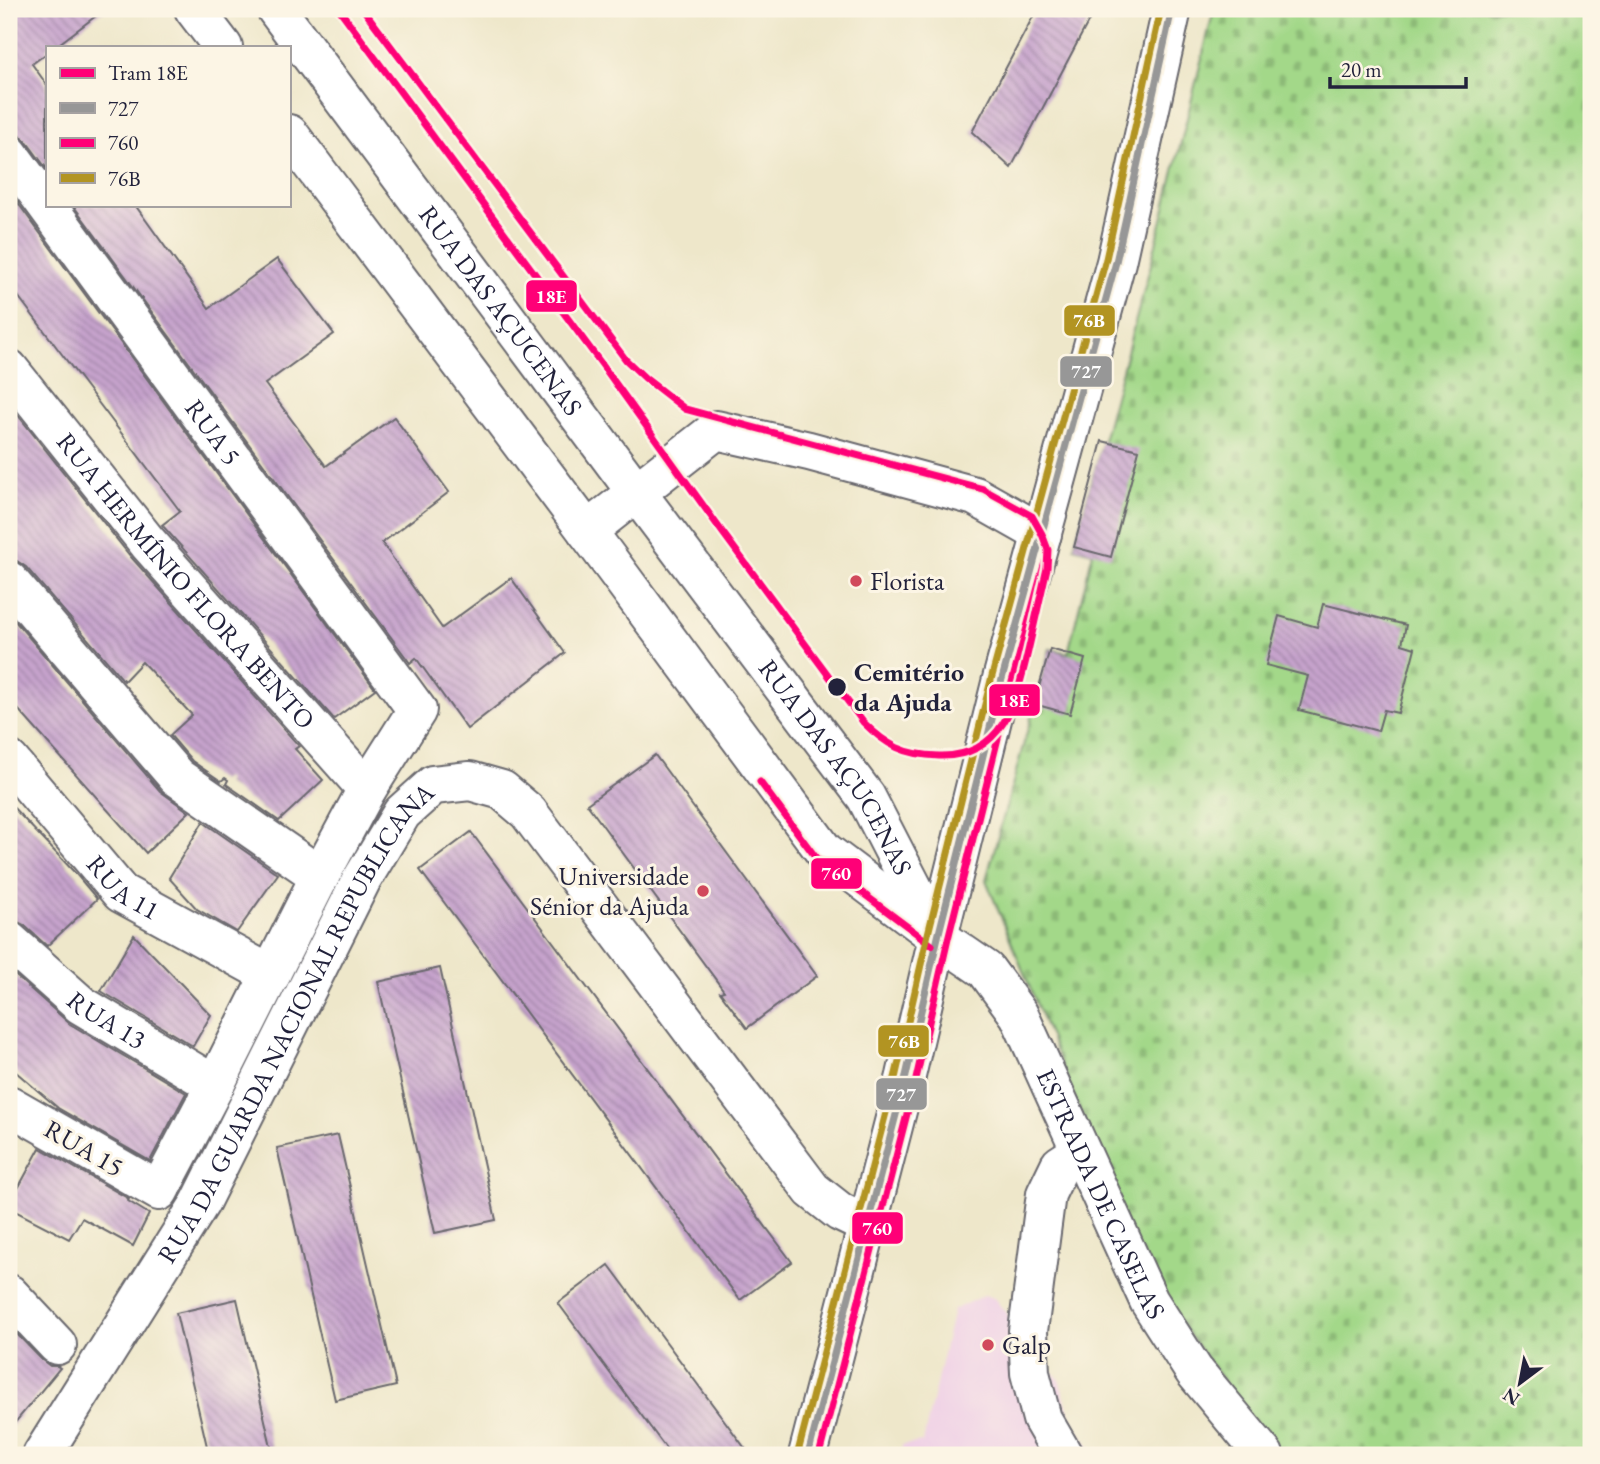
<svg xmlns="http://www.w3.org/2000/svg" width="1600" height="1464" font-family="'EB Garamond',serif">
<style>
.built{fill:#efd0e6}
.cemetery{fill:url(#cemetery-stones);stroke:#627d62;stroke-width:2}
.building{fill:url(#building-back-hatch)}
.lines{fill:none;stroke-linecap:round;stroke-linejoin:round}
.minor-casing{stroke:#69676d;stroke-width:42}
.minor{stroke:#fff;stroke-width:38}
.bus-1-casing{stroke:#fcf5e5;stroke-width:12}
.bus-2-casing{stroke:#fcf5e5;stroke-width:12}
.bus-3-casing{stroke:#fcf5e5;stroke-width:12}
.bus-1{stroke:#979797;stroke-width:7}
.bus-2{stroke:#f07;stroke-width:7}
.bus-3{stroke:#b29422;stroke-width:7}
.tram-1-casing{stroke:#fcf5e5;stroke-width:12}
.tram-1{stroke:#f07;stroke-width:7}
.poi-dot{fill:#d1495b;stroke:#fcf5e5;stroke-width:2.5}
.stop-dot{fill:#22223b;stroke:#fcf5e5;stroke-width:2.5}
.labels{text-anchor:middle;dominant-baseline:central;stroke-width:6;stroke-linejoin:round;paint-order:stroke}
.street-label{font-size:26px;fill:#22223b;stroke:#fcf5e5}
.poi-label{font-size:26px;fill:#22223b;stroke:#fcf5e5;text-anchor:start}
.stop-label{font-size:26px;font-weight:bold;fill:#22223b;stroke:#fcf5e5;text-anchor:start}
.line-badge{stroke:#fcf5e5;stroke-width:2.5}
.badge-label{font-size:19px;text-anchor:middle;font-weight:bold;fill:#fff}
</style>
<defs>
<pattern id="cemetery-stones" width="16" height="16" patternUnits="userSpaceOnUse" patternTransform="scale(1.75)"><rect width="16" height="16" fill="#a3d889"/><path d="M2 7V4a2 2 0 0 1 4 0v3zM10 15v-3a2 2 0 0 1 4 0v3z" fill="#8cb977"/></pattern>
<pattern id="building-back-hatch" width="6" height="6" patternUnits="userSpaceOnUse" patternTransform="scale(1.75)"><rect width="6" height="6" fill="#c6a3cc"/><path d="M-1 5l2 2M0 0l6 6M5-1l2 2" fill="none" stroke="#a084a7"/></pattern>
</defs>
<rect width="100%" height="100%" fill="#fcf5e5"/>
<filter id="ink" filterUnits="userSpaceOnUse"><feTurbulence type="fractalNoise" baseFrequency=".0143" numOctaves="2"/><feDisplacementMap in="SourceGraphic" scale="14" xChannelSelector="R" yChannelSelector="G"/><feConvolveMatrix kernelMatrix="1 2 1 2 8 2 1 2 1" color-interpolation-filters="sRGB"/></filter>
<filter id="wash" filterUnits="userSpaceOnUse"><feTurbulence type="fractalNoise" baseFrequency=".00686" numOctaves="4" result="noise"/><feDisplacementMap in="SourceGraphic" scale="28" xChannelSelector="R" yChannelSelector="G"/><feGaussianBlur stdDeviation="1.57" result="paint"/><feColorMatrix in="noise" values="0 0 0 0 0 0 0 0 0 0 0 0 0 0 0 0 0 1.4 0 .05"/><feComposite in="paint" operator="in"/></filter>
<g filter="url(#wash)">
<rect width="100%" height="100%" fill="#eee7ca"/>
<path class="built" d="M 984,1295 L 994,1298 L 1059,1379 L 1072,1422 L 1096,1455 L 901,1455 L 902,1445 L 923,1442 L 953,1310 Z"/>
<path class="cemetery" d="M 1214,9 L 1591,9 L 1591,1455 L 1278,1455 L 1149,1280 L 986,880 L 1050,649 L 1068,653 L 1093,552 L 1074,547 L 1151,264 Z"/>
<g id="blocks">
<g class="building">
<path d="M 9,9 L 105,9 L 55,47 L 47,47 L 47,53 L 32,64 L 47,85 L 47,169 L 26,141 L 18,134 L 9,132 Z"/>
<path d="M 1037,9 L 1095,9 L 1011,168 L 972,132 Z"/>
<path d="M 9,191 L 375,689 L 334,719 L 162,525 L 180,511 L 9,284 Z"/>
<path d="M 73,205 L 135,205 L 209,308 L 277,259 L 334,334 L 265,384 L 326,466 L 394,417 L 449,492 L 382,543 L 442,628 L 511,578 L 565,653 L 467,729 L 416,658 L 410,663 Z"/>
<path d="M 9,404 L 131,557 L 299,746 L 295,749 L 323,780 L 279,821 L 226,784 L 228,780 L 225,778 L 221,781 L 192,761 L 170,735 L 192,715 L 142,662 L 124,681 L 26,567 L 17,561 L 9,560 Z"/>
<path d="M 1102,441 L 1139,450 L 1111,557 L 1074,547 Z"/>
<path d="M 1323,604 L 1406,625 L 1402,644 L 1415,648 L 1398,713 L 1384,710 L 1378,731 L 1299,710 L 1308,676 L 1266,665 L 1279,616 L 1317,627 Z"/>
<path d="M 9,614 L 160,791 L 189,812 L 146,853 L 9,699 Z"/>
<path d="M 1050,649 L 1085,659 L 1070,714 L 1034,704 Z"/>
<path d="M 655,755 L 817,976 L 747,1028 L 720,992 L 724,991 L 587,804 Z"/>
<path d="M 9,803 L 76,874 L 97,899 L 47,946 L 24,925 L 14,920 L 9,920 Z"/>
<path d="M 203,822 L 278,874 L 237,932 L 197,909 L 169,878 Z"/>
<path d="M 471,832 L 792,1262 L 740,1300 L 420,870 Z"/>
<path d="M 134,935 L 211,1015 L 193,1046 L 101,991 Z"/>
<path d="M 440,968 L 496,1220 L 435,1233 L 378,982 Z"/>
<path d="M 9,970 L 70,1024 L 186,1093 L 150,1161 L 58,1108 L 9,1066 Z"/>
<path d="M 338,1135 L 396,1386 L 335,1400 L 277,1148 Z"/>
<path d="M 40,1148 L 129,1199 L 128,1201 L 149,1214 L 133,1246 L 82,1218 L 69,1239 L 9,1208 L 9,1205 Z"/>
<path d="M 609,1265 L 750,1455 L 671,1455 L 558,1303 Z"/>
<path d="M 237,1299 L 273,1455 L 209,1455 L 176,1313 Z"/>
<path d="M 9,1326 L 42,1360 L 50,1366 L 57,1366 L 60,1368 L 9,1430 Z"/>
</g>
</g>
</g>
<g filter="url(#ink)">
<use href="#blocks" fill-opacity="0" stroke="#69676d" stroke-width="2"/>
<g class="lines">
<defs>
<g id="minor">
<path d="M 194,9 L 223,47"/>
<path id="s1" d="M 276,9 L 636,492 L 866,797 L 934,929"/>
<path id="s2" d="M 289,134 L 587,531 L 824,851 L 938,937 L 986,970 L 1019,1015 L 1149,1301 L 1194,1371 L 1264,1455"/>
<path id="s3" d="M 9,154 L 417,710 L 367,789 L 320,876 L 215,1085 L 159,1191 L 9,1105"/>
<path id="s4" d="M 9,369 L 148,543 L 367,789"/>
<path d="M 587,531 L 716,430 L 809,451 L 975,496 L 1042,534"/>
<path d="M 9,581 L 177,777 L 320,876"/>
<path id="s5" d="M 9,760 L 121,893 L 271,975"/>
<path id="s6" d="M 9,941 L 81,1005 L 215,1085"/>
<path d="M 9,1294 L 57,1345"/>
<path id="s7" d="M 42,1455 L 200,1203 L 361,881 L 402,813 L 433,785 L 470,781 L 502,790 L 528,812 L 812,1190 L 840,1212 L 869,1226"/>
<path d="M 808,1455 L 906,1076 L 938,937 L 1002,679 L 1116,262 L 1172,9"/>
<path d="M 1063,1455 L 1042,1419 L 1030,1373 L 1028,1331 L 1046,1194 L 1060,1165 L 1080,1152"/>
</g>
</defs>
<use href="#minor" class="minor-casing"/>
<use href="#minor" class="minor"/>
<defs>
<path id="bus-1" d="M 808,1455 L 906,1076 L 938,937 L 1002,679 L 1116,262 L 1172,9"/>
<g id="bus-2">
<path d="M 760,782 L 817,859 L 932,945"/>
<path d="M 819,1455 L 916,1079 L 948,939 L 1012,682 L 1049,547"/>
</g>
<path id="bus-3" d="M 798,1452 L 896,1074 L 928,934 L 992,676 L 1106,259 L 1161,9"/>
</defs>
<use href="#bus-1" class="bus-1-casing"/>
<use href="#bus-2" class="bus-2-casing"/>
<use href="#bus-3" class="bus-3-casing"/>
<use href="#bus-1" class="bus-1"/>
<use href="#bus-2" class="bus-2"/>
<use href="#bus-3" class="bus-3"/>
<defs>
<path id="tram-1" d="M 339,9 L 603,366 L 723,533 L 863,722 C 887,746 905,755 939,756 C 1005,758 1017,698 1029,647 C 1035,621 1041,594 1047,568 L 1048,550 L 1042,534 L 1032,516 L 983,489 L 685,409 L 645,378 L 626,360 L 363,9"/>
</defs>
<use href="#tram-1" class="tram-1-casing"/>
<use href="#tram-1" class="tram-1"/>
</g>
</g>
<g class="poi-dot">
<circle cx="856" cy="581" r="7"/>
<circle cx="703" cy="891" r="7"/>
<circle cx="988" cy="1345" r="7"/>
</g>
<circle class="stop-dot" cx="837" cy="687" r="10"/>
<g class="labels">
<g class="street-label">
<text stroke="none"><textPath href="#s1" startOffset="376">RUA DAS AÇUCENAS</textPath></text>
<text stroke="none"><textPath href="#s3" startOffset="345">RUA 5</textPath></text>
<text stroke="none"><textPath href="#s4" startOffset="276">RUA HERMÍNIO FLORA BENTO</textPath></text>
<text stroke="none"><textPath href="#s1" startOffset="943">RUA DAS AÇUCENAS</textPath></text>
<text stroke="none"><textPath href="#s5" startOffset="172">RUA 11</textPath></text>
<text stroke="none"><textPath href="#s6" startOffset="126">RUA 13</textPath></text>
<text stroke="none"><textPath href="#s7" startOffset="502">RUA DA GUARDA NACIONAL REPUBLICANA</textPath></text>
<text transform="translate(84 1148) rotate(30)">RUA 15</text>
<text stroke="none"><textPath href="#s2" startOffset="1348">ESTRADA DE CASELAS</textPath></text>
</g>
<g class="poi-label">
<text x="870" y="581">Florista</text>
<text x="689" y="876" text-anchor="end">Universidade<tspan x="689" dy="30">Sénior da Ajuda</tspan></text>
<text x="1002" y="1345">Galp</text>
</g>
<g class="stop-label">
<text x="854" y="672">Cemitério<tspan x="854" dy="30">da Ajuda</tspan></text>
</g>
</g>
<g class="line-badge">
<rect x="525" y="279" width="53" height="34" rx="7" fill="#f07"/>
<rect x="1063" y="304" width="53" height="33" rx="7" fill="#b29422"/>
<rect x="1059" y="355" width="54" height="33" rx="7" fill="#979797"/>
<rect x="988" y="683" width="53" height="34" rx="7" fill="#f07"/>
<rect x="810" y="857" width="53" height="33" rx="7" fill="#f07"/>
<rect x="877" y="1024" width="53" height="34" rx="7" fill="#b29422"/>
<rect x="875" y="1077" width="53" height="34" rx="7" fill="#979797"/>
<rect x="851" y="1211" width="53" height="34" rx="7" fill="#f07"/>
</g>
<g class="badge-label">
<text x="551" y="303">18E</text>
<text x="1089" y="327">76B</text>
<text x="1086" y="378">727</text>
<text x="1014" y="707">18E</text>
<text x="836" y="880">760</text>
<text x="904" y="1048">76B</text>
<text x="901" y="1101">727</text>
<text x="877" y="1235">760</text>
</g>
<rect width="1600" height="1464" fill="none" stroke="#fcf5e5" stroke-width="35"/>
<rect x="46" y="46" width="245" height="161" fill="#fcf5e5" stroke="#a5a1a1" stroke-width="2"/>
<rect x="60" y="68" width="35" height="10" fill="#ff0077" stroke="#a5a1a1" stroke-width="2"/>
<text x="108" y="80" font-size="21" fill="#22223b">Tram 18E</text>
<rect x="60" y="103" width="35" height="10" fill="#979797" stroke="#a5a1a1" stroke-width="2"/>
<text x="108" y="116" font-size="21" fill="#22223b">727</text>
<rect x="60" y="138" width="35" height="10" fill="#ff0077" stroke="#a5a1a1" stroke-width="2"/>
<text x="108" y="150" font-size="21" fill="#22223b">760</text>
<rect x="60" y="173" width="35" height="10" fill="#b29422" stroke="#a5a1a1" stroke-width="2"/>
<text x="108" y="186" font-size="21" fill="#22223b">76B</text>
<g transform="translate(1520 1383) rotate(212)" stroke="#fcf5e5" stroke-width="5" paint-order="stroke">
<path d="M0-5L12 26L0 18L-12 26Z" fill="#22223b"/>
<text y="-10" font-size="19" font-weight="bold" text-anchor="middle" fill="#22223b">N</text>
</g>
<path d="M1330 77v10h136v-10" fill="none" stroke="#22223b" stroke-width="3.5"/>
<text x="1341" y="77" font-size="21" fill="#22223b" stroke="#fcf5e5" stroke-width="5" paint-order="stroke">20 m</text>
</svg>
